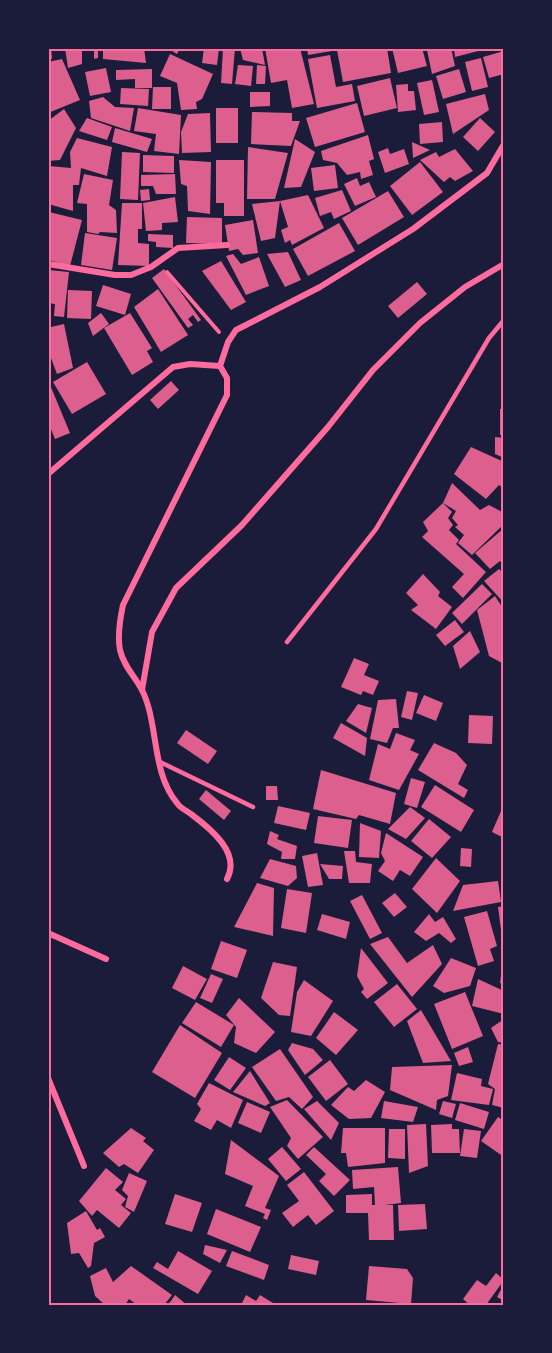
<svg xmlns="http://www.w3.org/2000/svg" width="552" height="1353" font-family="Inter,sans-serif">
<style>
.building{fill:#dd5f8e}
.lines{fill:none;stroke-linecap:round;stroke-linejoin:round}
.path{stroke:#ff6b9d;stroke-width:4}
.service{stroke:#ff6b9d;stroke-width:4.5}
.minor{stroke:#ff6b9d;stroke-width:6}
.neatline{fill:none;stroke:#ff6b9d;stroke-width:2}
</style>
<rect width="100%" height="100%" fill="#1b1b3a"/>
<g class="building">
<path d="M 48,48 L 51,48 L 52,59 L 48,59 Z"/>
<path d="M 65,48 L 82,48 L 82,64 L 68,68 Z"/>
<path d="M 94,48 L 98,48 L 98,58 L 94,59 Z"/>
<path d="M 103,48 L 144,48 L 146,63 L 103,59 Z"/>
<path d="M 167,48 L 180,48 L 177,54 Z"/>
<path d="M 204,48 L 219,48 L 217,65 L 202,63 Z"/>
<path d="M 223,48 L 235,48 L 232,84 L 221,83 Z"/>
<path d="M 240,48 L 262,48 L 265,65 L 243,60 Z"/>
<path d="M 265,48 L 300,48 L 314,104 L 292,108 L 287,80 L 271,83 Z"/>
<path d="M 307,48 L 332,48 L 332,51 L 308,55 Z"/>
<path d="M 349,48 L 387,48 L 391,73 L 343,82 L 337,50 Z"/>
<path d="M 392,48 L 422,48 L 427,66 L 398,73 Z"/>
<path d="M 430,48 L 451,48 L 455,66 L 432,74 L 427,50 Z"/>
<path d="M 454,48 L 486,48 L 486,49 L 455,57 Z"/>
<path d="M 504,51 L 504,74 L 489,78 L 483,57 Z"/>
<path d="M 170,54 L 213,74 L 202,99 L 196,102 L 197,109 L 181,110 L 177,83 L 160,76 Z"/>
<path d="M 330,55 L 336,87 L 352,84 L 355,101 L 317,108 L 308,59 Z"/>
<path d="M 481,58 L 488,87 L 472,91 L 465,62 Z"/>
<path d="M 62,59 L 80,100 L 48,113 L 48,62 Z"/>
<path d="M 238,65 L 253,66 L 251,86 L 235,84 Z"/>
<path d="M 257,65 L 266,66 L 265,84 L 256,84 Z"/>
<path d="M 106,68 L 111,92 L 90,96 L 85,72 Z"/>
<path d="M 152,69 L 152,88 L 135,88 L 135,79 L 116,80 L 116,70 Z"/>
<path d="M 459,69 L 466,92 L 443,99 L 436,76 Z"/>
<path d="M 390,78 L 397,108 L 364,116 L 357,86 Z"/>
<path d="M 432,80 L 439,112 L 424,115 L 417,83 Z"/>
<path d="M 408,84 L 408,91 L 414,91 L 416,110 L 398,112 L 396,85 Z"/>
<path d="M 153,87 L 171,87 L 171,109 L 152,109 Z"/>
<path d="M 121,88 L 149,89 L 148,106 L 120,104 Z"/>
<path d="M 250,92 L 270,92 L 270,106 L 250,107 Z"/>
<path d="M 485,94 L 489,110 L 453,134 L 446,104 Z"/>
<path d="M 103,97 L 115,107 L 134,108 L 130,131 L 91,118 L 89,101 Z"/>
<path d="M 357,103 L 365,132 L 315,147 L 306,118 Z"/>
<path d="M 138,108 L 181,115 L 179,154 L 154,151 L 156,134 L 134,131 Z"/>
<rect x="216" y="108" width="22" height="35"/>
<path d="M 64,109 L 76,128 L 60,160 L 48,161 L 48,121 Z"/>
<path d="M 252,112 L 292,113 L 292,121 L 300,121 L 291,146 L 251,144 Z"/>
<path d="M 210,113 L 211,152 L 182,153 L 181,132 L 188,114 Z"/>
<path d="M 87,118 L 112,127 L 107,140 L 79,131 Z"/>
<path d="M 480,118 L 495,132 L 478,151 L 463,137 Z"/>
<path d="M 442,122 L 443,142 L 420,144 L 419,124 Z"/>
<path d="M 115,128 L 152,139 L 147,152 L 112,142 Z"/>
<path d="M 368,135 L 374,159 L 369,161 L 373,175 L 361,179 L 360,172 L 347,175 L 337,163 L 323,160 L 321,151 Z"/>
<path d="M 77,138 L 112,147 L 107,176 L 81,168 L 79,185 L 73,185 L 73,211 L 48,204 L 48,168 L 49,166 L 71,168 L 70,152 Z"/>
<path d="M 295,139 L 315,152 L 301,187 L 284,188 Z"/>
<path d="M 412,142 L 430,150 L 413,158 Z"/>
<path d="M 248,147 L 288,153 L 275,199 L 247,199 Z"/>
<path d="M 388,148 L 390,154 L 404,149 L 409,164 L 385,173 L 378,152 Z"/>
<path d="M 455,149 L 473,171 L 455,181 L 450,177 L 444,182 L 420,160 L 436,152 L 439,157 Z"/>
<path d="M 122,152 L 140,153 L 138,200 L 120,199 Z"/>
<path d="M 143,155 L 174,156 L 174,173 L 143,172 Z"/>
<path d="M 179,160 L 211,162 L 210,214 L 188,211 L 187,186 L 181,184 Z"/>
<path d="M 216,160 L 244,160 L 244,216 L 224,216 L 224,203 L 216,203 Z"/>
<path d="M 420,162 L 443,192 L 412,215 L 390,186 Z"/>
<path d="M 335,165 L 338,188 L 314,191 L 311,168 Z"/>
<path d="M 84,174 L 113,180 L 109,205 L 116,210 L 117,233 L 100,232 L 98,234 L 87,232 L 87,204 L 77,203 Z"/>
<path d="M 175,174 L 176,194 L 156,194 L 153,186 L 141,186 L 141,175 Z"/>
<path d="M 357,178 L 360,186 L 369,182 L 376,197 L 355,206 L 344,184 Z"/>
<path d="M 149,189 L 150,200 L 141,201 L 140,190 Z"/>
<path d="M 342,190 L 351,211 L 334,219 L 331,212 L 320,216 L 315,198 Z"/>
<path d="M 388,191 L 404,217 L 358,245 L 342,218 Z"/>
<path d="M 308,195 L 324,228 L 292,245 L 290,240 L 285,243 L 281,230 L 288,227 L 280,201 Z"/>
<path d="M 175,197 L 178,222 L 162,223 L 162,230 L 146,231 L 143,203 Z"/>
<path d="M 280,201 L 275,238 L 261,241 L 252,204 Z"/>
<path d="M 122,203 L 142,203 L 142,229 L 138,229 L 138,243 L 149,244 L 149,266 L 118,265 Z"/>
<path d="M 49,212 L 82,220 L 70,266 L 48,260 Z"/>
<path d="M 187,217 L 222,218 L 222,244 L 186,243 Z"/>
<path d="M 253,220 L 258,253 L 243,255 L 238,249 L 229,251 L 225,225 Z"/>
<path d="M 339,223 L 355,251 L 308,276 L 293,249 Z"/>
<path d="M 85,233 L 117,238 L 112,270 L 81,265 Z"/>
<path d="M 148,234 L 173,235 L 173,248 L 156,247 L 156,242 L 148,241 Z"/>
<path d="M 288,252 L 301,280 L 285,287 L 267,254 Z"/>
<path d="M 233,254 L 241,264 L 259,257 L 269,286 L 246,295 L 226,256 Z"/>
<path d="M 221,261 L 246,302 L 231,310 L 202,271 Z"/>
<path d="M 164,269 L 201,320 L 198,322 L 193,315 L 188,319 L 193,325 L 188,328 L 152,278 Z"/>
<path d="M 48,270 L 69,272 L 64,317 L 54,316 L 55,304 L 48,303 Z"/>
<path d="M 417,282 L 427,294 L 398,318 L 388,306 Z"/>
<path d="M 103,285 L 131,294 L 125,315 L 96,306 Z"/>
<path d="M 158,289 L 188,335 L 161,352 L 134,307 Z"/>
<path d="M 68,290 L 92,291 L 91,319 L 67,318 Z"/>
<path d="M 101,313 L 109,324 L 93,336 L 88,323 Z"/>
<path d="M 130,313 L 152,348 L 147,351 L 153,362 L 132,375 L 104,328 Z"/>
<path d="M 50,324 L 51,327 L 64,324 L 73,368 L 57,374 L 48,350 Z"/>
<path d="M 87,362 L 106,394 L 72,414 L 53,382 Z"/>
<path d="M 48,380 L 70,433 L 55,439 L 48,422 Z"/>
<path d="M 171,381 L 179,390 L 158,409 L 150,400 Z"/>
<rect x="500" y="409" width="4" height="26"/>
<path d="M 495,437 L 504,438 L 504,458 L 495,454 Z"/>
<path d="M 471,447 L 504,462 L 504,489 L 499,485 L 486,499 L 454,474 Z"/>
<path d="M 452,483 L 480,510 L 489,505 L 504,513 L 504,524 L 472,555 L 458,543 L 464,535 L 455,527 L 458,525 L 452,518 L 456,511 L 443,503 Z"/>
<path d="M 443,503 L 452,512 L 448,518 L 453,525 L 449,530 L 459,540 L 456,544 L 486,572 L 463,598 L 452,587 L 464,574 L 422,537 L 428,531 L 423,522 Z"/>
<path d="M 504,528 L 504,567 L 500,561 L 490,569 L 475,553 Z"/>
<path d="M 499,569 L 504,574 L 504,603 L 484,581 Z"/>
<path d="M 423,574 L 440,592 L 438,596 L 452,607 L 436,629 L 411,610 L 418,605 L 406,593 Z"/>
<path d="M 482,584 L 492,594 L 462,624 L 452,613 Z"/>
<path d="M 495,596 L 504,610 L 502,663 L 489,656 L 477,610 Z"/>
<path d="M 455,620 L 464,632 L 445,646 L 436,635 Z"/>
<path d="M 470,631 L 480,652 L 460,669 L 453,646 Z"/>
<path d="M 354,658 L 369,664 L 364,675 L 379,681 L 373,695 L 363,691 L 361,695 L 341,687 Z"/>
<path d="M 407,691 L 418,693 L 412,720 L 401,717 Z"/>
<path d="M 424,695 L 443,703 L 436,721 L 416,713 Z"/>
<path d="M 396,699 L 399,728 L 393,728 L 387,743 L 370,739 L 378,700 Z"/>
<path d="M 358,704 L 372,708 L 366,733 L 346,721 Z"/>
<path d="M 469,715 L 493,716 L 492,744 L 468,743 Z"/>
<path d="M 341,723 L 367,738 L 365,756 L 333,738 Z"/>
<path d="M 186,730 L 217,751 L 208,764 L 177,743 Z"/>
<path d="M 396,733 L 415,740 L 410,750 L 419,754 L 399,790 L 369,780 L 378,744 L 390,749 Z"/>
<path d="M 434,743 L 456,753 L 467,765 L 458,784 L 468,790 L 464,798 L 418,770 Z"/>
<path d="M 321,770 L 396,793 L 390,824 L 359,815 L 356,819 L 313,809 Z"/>
<path d="M 411,778 L 425,782 L 417,808 L 404,804 Z"/>
<path d="M 435,785 L 474,810 L 461,832 L 421,807 Z"/>
<path d="M 266,786 L 277,786 L 278,800 L 266,800 Z"/>
<path d="M 206,790 L 231,811 L 224,820 L 199,799 Z"/>
<path d="M 278,806 L 310,813 L 306,830 L 274,823 Z"/>
<path d="M 410,807 L 425,818 L 406,839 L 388,829 Z"/>
<path d="M 501,811 L 504,812 L 504,838 L 492,832 Z"/>
<path d="M 318,816 L 352,820 L 348,848 L 314,843 Z"/>
<path d="M 429,819 L 451,837 L 432,858 L 411,841 Z"/>
<path d="M 360,823 L 381,831 L 379,858 L 359,857 Z"/>
<path d="M 270,831 L 279,835 L 277,839 L 297,846 L 295,859 L 281,859 L 282,852 L 267,844 Z"/>
<path d="M 386,833 L 423,857 L 410,876 L 400,870 L 393,881 L 378,871 L 385,861 L 381,853 Z"/>
<path d="M 461,848 L 472,849 L 471,867 L 460,866 Z"/>
<path d="M 344,851 L 355,851 L 356,862 L 372,864 L 370,883 L 349,883 Z"/>
<path d="M 317,853 L 323,885 L 308,887 L 302,856 Z"/>
<path d="M 436,858 L 460,881 L 437,913 L 412,889 Z"/>
<path d="M 270,859 L 296,866 L 297,878 L 288,886 L 260,878 Z"/>
<path d="M 320,864 L 343,866 L 342,879 L 329,879 Z"/>
<path d="M 498,881 L 501,902 L 453,911 L 463,885 Z"/>
<path d="M 257,883 L 274,888 L 273,936 L 234,927 Z"/>
<path d="M 287,889 L 312,893 L 306,933 L 281,928 Z"/>
<path d="M 395,893 L 407,907 L 394,917 L 382,903 Z"/>
<path d="M 362,895 L 382,933 L 370,939 L 350,901 Z"/>
<path d="M 504,906 L 504,945 L 503,945 L 498,907 Z"/>
<path d="M 487,911 L 497,946 L 490,949 L 494,961 L 478,966 L 464,917 Z"/>
<path d="M 322,914 L 350,922 L 346,939 L 317,930 Z"/>
<path d="M 429,914 L 435,922 L 443,917 L 456,939 L 451,943 L 439,933 L 426,941 L 414,932 Z"/>
<path d="M 388,937 L 407,963 L 433,945 L 442,964 L 412,997 L 370,944 Z"/>
<path d="M 221,941 L 247,950 L 237,978 L 211,969 Z"/>
<path d="M 361,948 L 388,983 L 367,999 L 361,992 L 364,989 L 357,976 Z"/>
<path d="M 451,958 L 476,968 L 470,986 L 444,993 L 433,986 Z"/>
<path d="M 503,961 L 504,961 L 504,984 L 500,983 Z"/>
<path d="M 273,962 L 297,967 L 290,1016 L 279,1015 L 261,998 Z"/>
<path d="M 183,966 L 207,979 L 195,1000 L 172,988 Z"/>
<path d="M 211,974 L 223,979 L 212,1003 L 200,998 Z"/>
<path d="M 478,979 L 504,991 L 504,1014 L 472,1006 Z"/>
<path d="M 304,980 L 333,1001 L 311,1036 L 291,1032 L 297,992 Z"/>
<path d="M 397,984 L 417,1009 L 394,1027 L 374,1002 Z"/>
<path d="M 465,992 L 483,1036 L 452,1049 L 434,1004 Z"/>
<path d="M 239,998 L 275,1032 L 256,1053 L 234,1043 L 236,1027 L 226,1015 Z"/>
<path d="M 196,1002 L 234,1025 L 221,1047 L 182,1023 Z"/>
<path d="M 421,1010 L 451,1061 L 423,1063 L 407,1021 Z"/>
<path d="M 334,1012 L 358,1030 L 336,1055 L 316,1038 Z"/>
<path d="M 504,1019 L 504,1043 L 498,1042 L 491,1028 Z"/>
<path d="M 180,1025 L 222,1053 L 195,1098 L 152,1072 Z"/>
<path d="M 292,1043 L 313,1049 L 323,1060 L 305,1075 L 288,1050 Z"/>
<path d="M 498,1044 L 504,1045 L 504,1108 L 492,1105 L 495,1089 L 488,1084 Z"/>
<path d="M 468,1047 L 473,1062 L 459,1066 L 454,1053 Z"/>
<path d="M 280,1049 L 313,1097 L 302,1109 L 289,1097 L 276,1101 L 252,1067 Z"/>
<path d="M 229,1057 L 246,1068 L 230,1090 L 214,1080 Z"/>
<path d="M 330,1060 L 348,1084 L 326,1101 L 308,1077 Z"/>
<path d="M 452,1065 L 448,1096 L 437,1100 L 436,1110 L 390,1090 L 392,1067 Z"/>
<path d="M 250,1071 L 270,1103 L 265,1106 L 233,1092 Z"/>
<path d="M 457,1073 L 482,1079 L 481,1086 L 493,1089 L 489,1105 L 451,1100 Z"/>
<path d="M 366,1080 L 385,1092 L 371,1118 L 349,1119 L 331,1105 L 348,1087 L 354,1091 Z"/>
<path d="M 209,1083 L 243,1100 L 231,1128 L 217,1120 L 211,1130 L 194,1121 L 201,1109 L 197,1104 Z"/>
<path d="M 287,1100 L 323,1137 L 298,1159 L 287,1146 L 291,1138 L 270,1107 Z"/>
<path d="M 317,1101 L 339,1123 L 331,1140 L 304,1109 Z"/>
<path d="M 384,1101 L 418,1107 L 413,1122 L 381,1118 Z"/>
<path d="M 443,1101 L 456,1104 L 452,1118 L 439,1114 Z"/>
<path d="M 247,1102 L 270,1112 L 261,1133 L 238,1123 Z"/>
<path d="M 460,1103 L 489,1112 L 484,1129 L 455,1120 Z"/>
<path d="M 498,1117 L 504,1121 L 504,1157 L 481,1141 Z"/>
<path d="M 426,1124 L 428,1166 L 409,1173 L 407,1125 Z"/>
<path d="M 452,1124 L 452,1129 L 459,1129 L 460,1153 L 432,1153 L 431,1125 Z"/>
<path d="M 131,1128 L 146,1138 L 143,1141 L 154,1150 L 138,1173 L 124,1164 L 119,1167 L 103,1153 Z"/>
<path d="M 343,1128 L 385,1128 L 385,1163 L 348,1167 L 346,1153 L 341,1153 Z"/>
<path d="M 389,1129 L 405,1129 L 405,1159 L 388,1158 Z"/>
<path d="M 464,1129 L 481,1131 L 477,1158 L 460,1156 Z"/>
<path d="M 231,1140 L 279,1176 L 265,1208 L 271,1210 L 267,1220 L 263,1218 L 265,1214 L 245,1206 L 253,1186 L 225,1174 Z"/>
<path d="M 282,1147 L 301,1169 L 286,1181 L 268,1159 Z"/>
<path d="M 314,1147 L 350,1180 L 334,1196 L 319,1181 L 326,1174 L 306,1155 Z"/>
<path d="M 398,1167 L 401,1203 L 385,1205 L 393,1205 L 394,1240 L 369,1240 L 368,1213 L 346,1213 L 346,1195 L 372,1194 L 372,1205 L 375,1205 L 374,1187 L 353,1189 L 352,1170 Z"/>
<path d="M 106,1168 L 123,1182 L 115,1190 L 126,1199 L 121,1205 L 131,1213 L 119,1228 L 97,1210 L 92,1216 L 79,1201 Z"/>
<path d="M 304,1172 L 334,1211 L 316,1225 L 308,1215 L 293,1227 L 282,1213 L 299,1201 L 287,1185 Z"/>
<path d="M 129,1173 L 147,1181 L 134,1212 L 125,1207 L 128,1196 L 122,1190 Z"/>
<path d="M 175,1194 L 202,1203 L 192,1232 L 165,1224 Z"/>
<path d="M 425,1204 L 427,1229 L 399,1231 L 398,1205 Z"/>
<path d="M 216,1209 L 261,1227 L 250,1252 L 207,1234 Z"/>
<path d="M 86,1211 L 97,1230 L 100,1228 L 105,1237 L 94,1243 L 91,1266 L 88,1268 L 79,1253 L 71,1254 L 67,1223 Z"/>
<path d="M 205,1245 L 227,1250 L 220,1263 L 203,1254 Z"/>
<path d="M 178,1251 L 212,1271 L 198,1294 L 153,1268 L 157,1262 L 168,1269 Z"/>
<path d="M 232,1251 L 269,1265 L 264,1280 L 226,1266 Z"/>
<path d="M 291,1255 L 319,1261 L 316,1275 L 288,1269 Z"/>
<path d="M 131,1266 L 172,1295 L 164,1305 L 137,1305 L 129,1299 L 125,1305 L 105,1305 L 95,1296 L 90,1276 L 106,1268 L 113,1282 Z"/>
<path d="M 369,1266 L 407,1269 L 413,1278 L 411,1304 L 366,1300 Z"/>
<path d="M 496,1273 L 504,1280 L 486,1305 L 470,1305 L 463,1299 L 477,1280 L 486,1286 Z"/>
<path d="M 504,1284 L 504,1301 L 497,1297 Z"/>
<path d="M 175,1295 L 187,1305 L 168,1305 Z"/>
<path d="M 246,1295 L 256,1301 L 260,1295 L 273,1303 L 272,1305 L 241,1305 Z"/>
</g>
<g class="lines">
<path class="path" d="M 167,272 L 219,332"/>
<g class="service">
<path d="M 287,642 L 376,529 L 489,338 L 504,320"/>
<path d="M 160,762 L 253,807"/>
</g>
<g class="minor">
<path d="M 48,264 L 115,275 L 131,275 L 151,267 L 178,248 L 227,245"/>
<path d="M 48,474 L 173,367 L 190,364 L 220,366"/>
<path d="M 142,690 L 152,632 L 176,588 L 242,525 L 328,427 L 373,370 L 420,323 L 465,287 L 504,264"/>
<path d="M 227,879 C 241,853 211,829 191,814 C 187,811 180,808 177,803 C 151,772 159,724 142,690 C 134,675 124,667 120,650 C 117,635 120,619 123,605 L 227,395 L 227,378 L 220,366 L 228,342 L 236,330 L 320,287 L 413,229 L 487,173 L 504,144"/>
<path d="M 48,933 L 106,959"/>
<path d="M 48,1078 L 84,1166"/>
</g>
</g>
<rect width="552" height="1353" fill="none" stroke="#1b1b3a" stroke-width="99"/>
<rect x="50" y="50" width="452" height="1254" class="neatline"/>
</svg>
